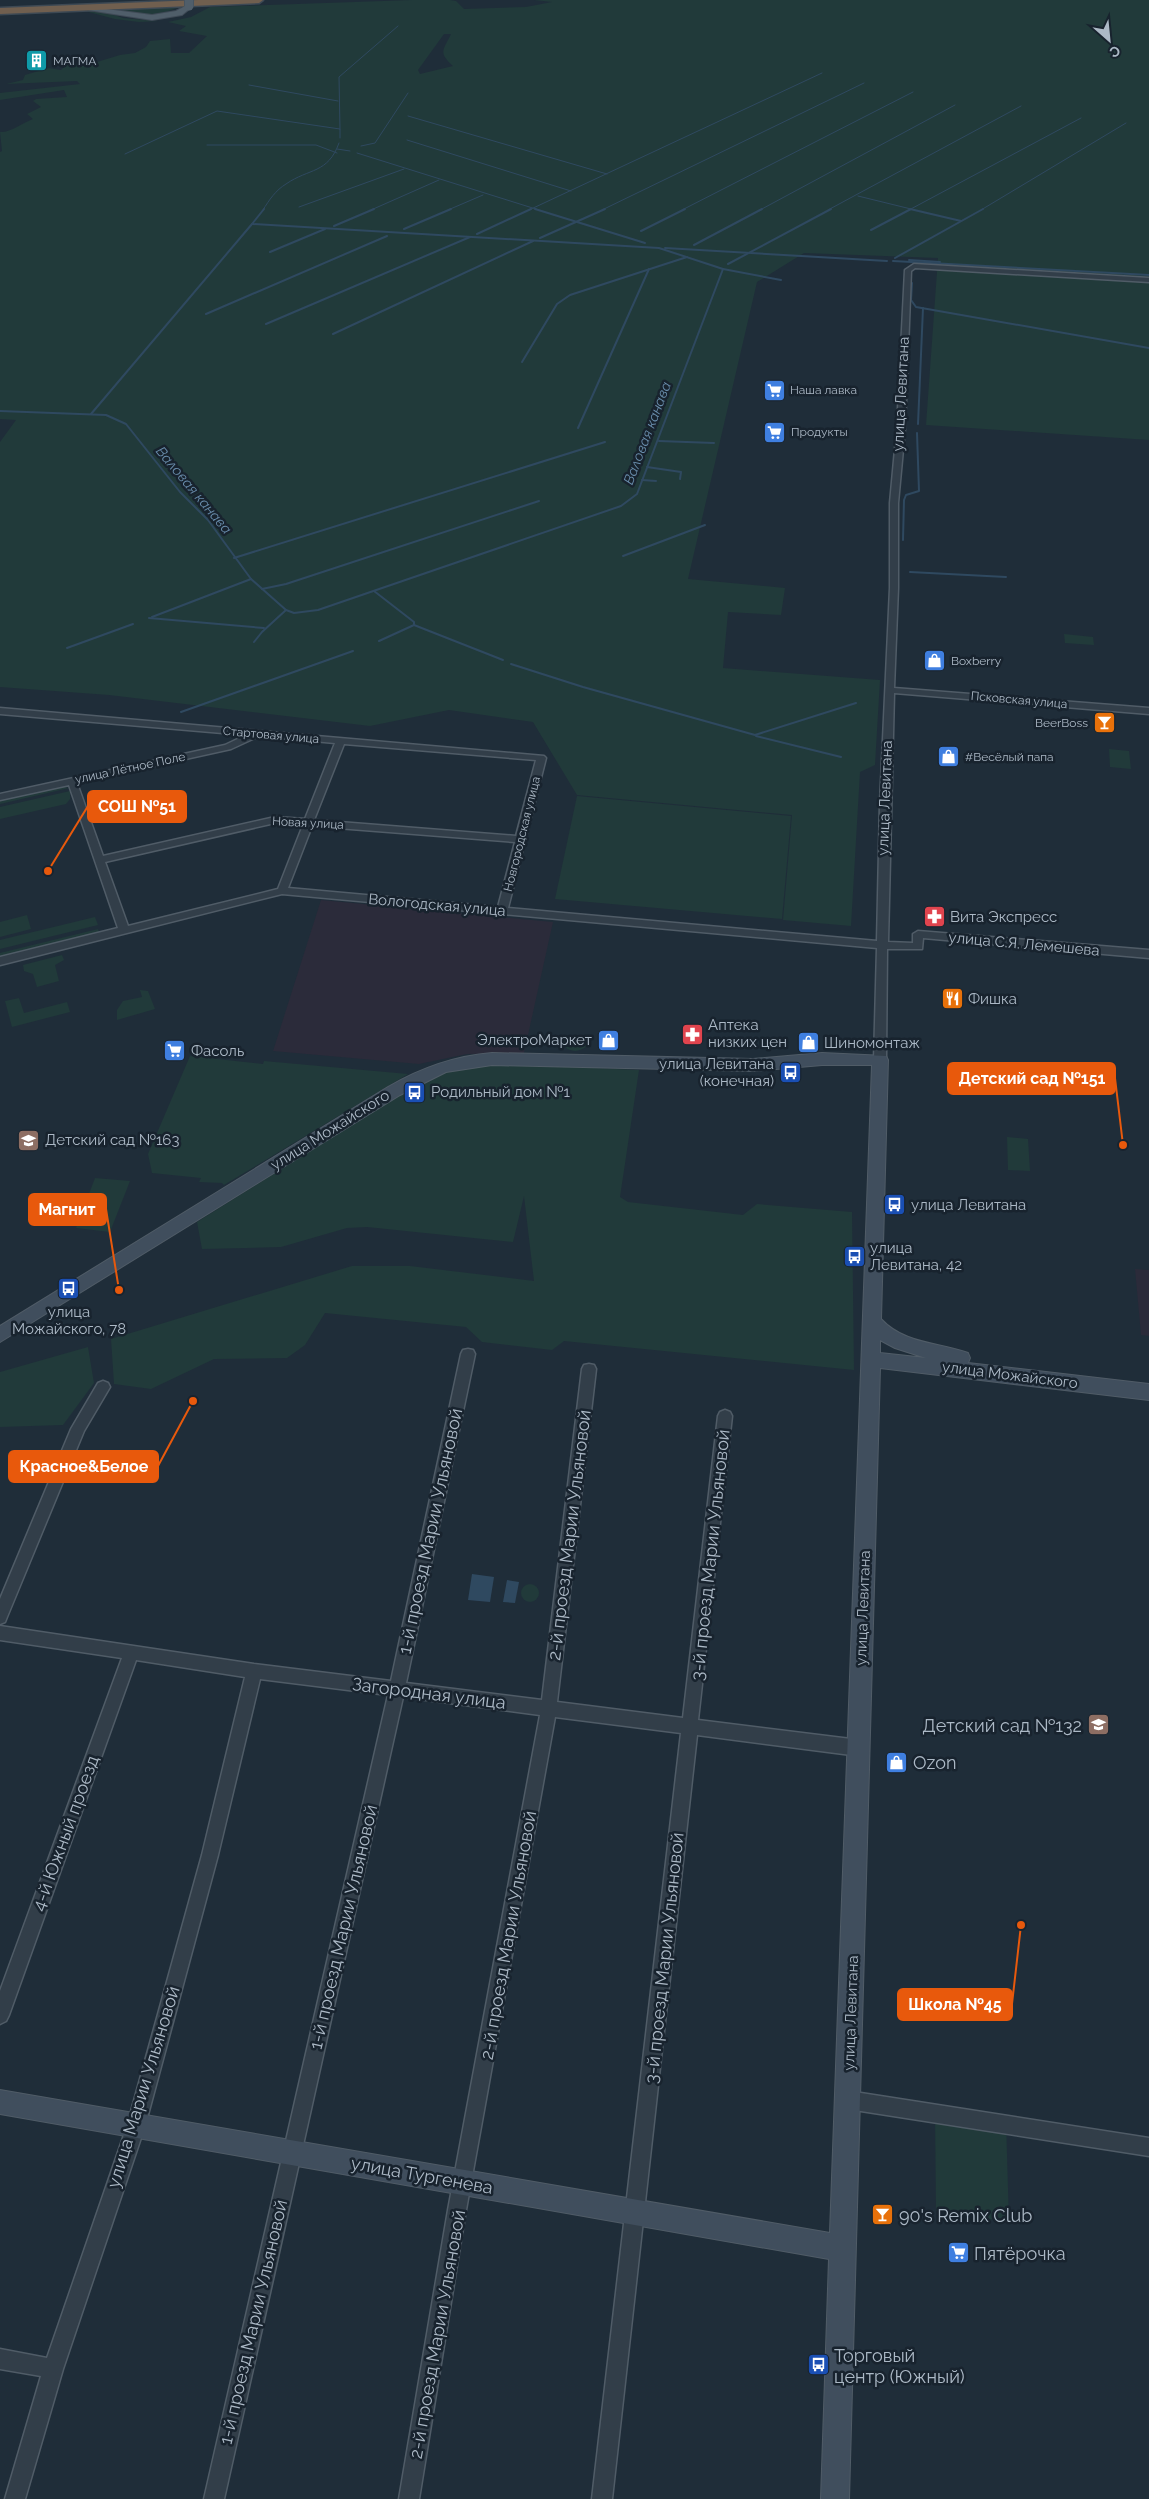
<svg xmlns="http://www.w3.org/2000/svg" width="1149" height="2499" font-family="Raleway,sans-serif">
<style>
.medical{fill:#2b2b3a}
.green{fill:#213a3a;fill-rule:evenodd}
.water{fill:#2f4960}
.lines{fill:none;stroke-linecap:round;stroke-linejoin:round}
.stream-far1{stroke:#2f4960;stroke-width:1}
.stream{stroke:#2f4960;stroke-width:2}
.street-casing{stroke:#505c67;stroke-width:3}
.secondary-casing{stroke:#505c67;stroke-width:2}
.primary-casing{stroke:#3f4a56;stroke-width:2}
.highway-casing{stroke:#3d4954;stroke-width:3}
.street{fill:#323e49;fill-rule:evenodd}
.secondary{fill:#404e5d;fill-rule:evenodd}
.primary{fill:#505e6a;fill-rule:evenodd}
.highway{fill:#705f4f;fill-rule:evenodd}
.primary-bridge-casing{stroke:#3f4a56;stroke-width:10;stroke-linecap:butt}
.primary-bridge{stroke:#505e6a;stroke-width:9}
.labels{text-anchor:middle;dominant-baseline:central;stroke-width:5;stroke-linejoin:round;paint-order:stroke}
.far-poi-label{font-size:12px;fill:#acb9c6;stroke:#18232e;text-anchor:start}
.far-street-label{font-size:12px;fill:#acb9c6;stroke:#18232e}
.far-water-label{font-size:14px;font-style:italic;fill:#6a8ead;stroke:#18232e}
.street-label{font-size:15px;fill:#acb9c6;stroke:#18232e}
.poi-label{font-size:15px;fill:#acb9c6;stroke:#18232e;text-anchor:start}
.near-street-label{font-size:18px;fill:#acb9c6;stroke:#18232e}
.near-poi-label{font-size:18px;fill:#acb9c6;stroke:#18232e;text-anchor:start}
.leader{fill:none;stroke:#e8590c;stroke-width:2}
.callout-dot{fill:#e8590c;stroke:#18232e;stroke-width:2}
.callout{fill:#e8590c;stroke:#e8590c;stroke-width:2}
.callout-label{font-size:16px;text-anchor:middle;font-weight:bold;fill:#fff}
</style>
<rect width="100%" height="100%" fill="#1f2d39"/>
<g class="medical">
<path d="M 321,900 L 553,922 L 524,1053 L 467,1054 L 419,1064 L 273,1051 Z"/>
<path d="M 1135,1269 L 1149,1270 L 1149,1336 L 1141,1335 Z"/>
</g>
<g class="green">
<path d="M 412,0 L 450,0 L 456,1 L 464,9 L 526,7 L 552,2 L 534,0 L 1149,0 L 1149,440 L 926,425 L 938,258 L 804,253 L 757,282 L 688,579 L 785,588 L 781,615 L 728,612 L 723,668 L 880,680 L 875,765 L 860,772 L 851,926 L 783,920 L 792,815 L 577,795 L 533,722 L 449,710 L 370,726 L 109,695 L 0,687 L 0,442 L 16,420 L 0,419 L 0,152 L 2,151 L 0,132 C 10,133 22,123 33,119 L 27,114 L 41,107 L 33,101 L 36,99 L 67,97 L 64,90 L 0,100 L 0,93 L 80,84 L 77,81 L 6,84 L 23,80 L 25,75 L 49,68 L 61,70 L 66,65 L 97,62 L 120,55 L 135,53 L 146,47 L 150,41 L 170,39 L 171,53 L 189,53 L 207,36 L 179,31 L 186,26 L 168,22 L 191,17 L 210,7 ZM 444,34 L 451,34 C 443,51 438,52 453,66 L 420,74 L 418,70 Z"/>
<path d="M 185,5 L 166,12 L 149,15 L 103,8 Z"/>
<path d="M 88,9 L 101,10 L 123,18 L 159,21 L 139,22 L 115,19 L 85,11 L 0,15 L 0,13 Z"/>
<path d="M 1064,634 L 1093,637 L 1094,645 L 1065,643 Z"/>
<path d="M 1109,749 L 1129,751 L 1131,769 L 1110,767 Z"/>
<path d="M 59,786 L 69,788 L 0,804 L 0,799 Z"/>
<path d="M 70,791 L 70,799 L 66,804 L 0,819 L 0,807 Z"/>
<path d="M 577,796 L 791,816 L 782,919 L 555,899 Z"/>
<path d="M 27,915 L 31,929 L 0,937 L 0,922 Z"/>
<path d="M 95,917 L 98,925 L 0,949 L 0,940 Z"/>
<path d="M 98,929 L 100,935 L 0,960 L 0,953 Z"/>
<path d="M 62,955 L 64,960 L 55,965 L 59,981 L 37,987 L 33,974 L 24,971 L 23,965 Z"/>
<path d="M 140,990 L 148,991 L 155,1009 L 117,1020 L 117,1010 L 123,1001 L 142,997 Z"/>
<path d="M 19,998 L 24,1013 L 67,1002 L 70,1012 L 12,1027 L 5,1001 Z"/>
<path d="M 578,1036 L 585,1039 L 587,1046 C 580,1052 571,1053 564,1046 L 564,1038 Z"/>
<path d="M 190,1056 L 263,1064 L 264,1061 L 408,1074 L 224,1185 L 222,1183 L 199,1182 L 201,1178 L 152,1173 L 148,1154 Z"/>
<path d="M 460,1065 L 528,1065 L 639,1070 L 620,1197 L 628,1202 L 743,1215 L 757,1204 L 852,1212 L 854,1370 L 564,1341 L 552,1350 L 482,1342 L 466,1327 L 325,1313 L 305,1345 L 287,1358 L 214,1359 L 151,1389 L 114,1384 L 111,1339 L 352,1266 L 410,1266 L 534,1281 L 524,1196 L 513,1242 L 367,1227 L 347,1228 L 281,1247 L 202,1249 L 197,1222 L 426,1078 Z"/>
<path d="M 1007,1137 L 1028,1139 L 1030,1171 L 1008,1170 Z"/>
<path d="M 95,1178 L 130,1181 L 110,1232 L 76,1228 Z"/>
<path d="M 88,1347 L 94,1383 L 63,1425 L 0,1427 L 0,1372 Z"/>
<circle cx="530" cy="1593" r="9"/>
<path d="M 935,2111 L 1006,2121 L 1009,2222 L 936,2211 Z"/>
</g>
<g class="water">
<path d="M 472,1574 L 494,1577 L 490,1602 L 468,1600 Z"/>
<path d="M 507,1580 L 519,1582 L 515,1603 L 503,1602 Z"/>
</g>
<g class="lines">
<g class="stream-far1">
<path d="M 249,85 L 338,101"/>
<path d="M 408,116 L 607,174"/>
<path d="M 340,129 L 339,77 L 398,26"/>
<path d="M 407,140 L 571,191"/>
<path d="M 207,145 L 316,145 L 337,153"/>
<path d="M 361,146 L 375,143 L 408,93"/>
<path d="M 337,149 L 350,151"/>
<path d="M 357,153 L 539,210"/>
<path d="M 125,154 L 217,111 L 340,129 L 340,138"/>
<path d="M 858,196 L 915,210"/>
<path d="M 299,207 L 404,169"/>
<path d="M 263,210 C 269,200 276,190 286,184 C 309,168 328,174 339,143"/>
<path d="M 371,210 L 439,180"/>
<path d="M 448,210 L 483,195"/>
<path d="M 529,210 L 822,73"/>
<path d="M 602,210 L 864,83"/>
<path d="M 682,210 L 913,92"/>
<path d="M 760,210 L 955,105"/>
<path d="M 828,210 L 1021,106"/>
<path d="M 909,210 L 1081,118"/>
<path d="M 981,210 L 1126,123"/>
</g>
<g class="stream">
<path d="M 535,209 L 645,243"/>
<path d="M 910,209 L 961,221"/>
<path d="M 334,226 L 374,209"/>
<path d="M 404,229 L 451,209"/>
<path d="M 871,230 L 911,209"/>
<path d="M 641,231 L 685,209"/>
<path d="M 477,234 L 531,209"/>
<path d="M 540,238 L 605,209"/>
<path d="M 694,245 L 762,209"/>
<path d="M 665,248 L 887,261"/>
<path d="M 270,252 L 325,229"/>
<path d="M 895,258 L 983,209"/>
<path d="M 909,260 L 940,262"/>
<path d="M 893,261 L 1149,275"/>
<path d="M 728,264 L 831,209"/>
<path d="M 723,269 L 781,280"/>
<path d="M 912,283 L 911,300 L 916,307 L 1149,348"/>
<path d="M 206,314 L 387,236"/>
<path d="M 266,324 L 470,237"/>
<path d="M 333,334 L 533,241"/>
<path d="M 522,362 L 557,304 L 570,295 L 687,257"/>
<path d="M 0,411 L 106,415 L 126,424 L 180,492 L 208,520 L 251,579 L 286,610 L 294,613 L 318,610 L 621,506 L 637,494 L 723,269 L 659,248 L 252,224 L 264,209"/>
<path d="M 91,414 L 252,224"/>
<path d="M 918,424 L 923,308"/>
<path d="M 578,428 L 649,269"/>
<path d="M 659,441 L 714,443"/>
<path d="M 647,467 L 681,472 L 680,479"/>
<path d="M 642,480 L 656,481"/>
<path d="M 903,540 L 904,500 L 906,495 L 919,491 L 917,433"/>
<path d="M 623,556 L 705,525"/>
<path d="M 234,558 L 605,442"/>
<path d="M 910,572 L 1006,577"/>
<path d="M 262,589 L 286,584 L 539,501"/>
<path d="M 374,591 L 414,622 L 414,625 L 379,641"/>
<path d="M 152,617 L 251,579"/>
<path d="M 149,618 L 264,628"/>
<path d="M 414,625 L 503,660"/>
<path d="M 254,642 L 262,632 L 286,610"/>
<path d="M 67,648 L 133,624"/>
<path d="M 511,664 L 583,687 L 755,735 L 856,703"/>
<path d="M 181,712 L 353,651"/>
<path d="M 756,736 L 841,757"/>
</g>
<defs>
<g id="street">
<path d="M 914,264 L 1149,278 L 1149,282 L 915,268 L 911,271 L 905,428 L 898,503 L 898,588 L 894,688 L 1149,708 L 1149,714 L 894,693 L 888,942 L 913,943 L 913,934 L 918,931 L 1149,950 L 1149,958 L 923,938 L 922,949 L 887,949 L 886,1060 L 880,1064 L 874,1060 L 877,948 L 282,894 L 0,965 L 0,957 L 118,928 L 69,785 L 0,800 L 0,794 L 225,745 L 246,735 L 0,714 L 0,708 L 544,756 L 546,758 L 508,908 L 877,941 L 880,804 L 890,588 L 890,503 L 897,428 L 905,270 ZM 259,736 L 335,743 L 305,819 L 275,817 L 103,856 L 77,783 L 231,749 ZM 344,744 L 536,760 L 516,836 L 314,820 ZM 275,823 L 303,825 L 278,889 L 128,926 L 105,862 ZM 312,826 L 515,842 L 498,907 L 288,888 Z"/>
<path d="M 468,1349 L 473,1350 L 475,1354 L 406,1683 L 542,1700 L 582,1369 L 584,1365 L 589,1364 L 594,1365 L 596,1369 L 557,1702 L 683,1718 L 718,1416 L 720,1412 L 725,1410 L 730,1412 L 732,1416 L 698,1720 L 859,1740 L 865,1743 L 867,1748 L 865,1753 L 859,1756 L 697,1735 L 612,2499 L 592,2499 L 681,1733 L 555,1717 L 466,2210 L 419,2499 L 399,2499 L 448,2210 L 540,1715 L 403,1697 L 224,2499 L 204,2499 L 388,1695 L 260,1679 L 218,1855 L 145,2126 L 63,2369 L 25,2499 L 5,2499 L 41,2376 L 0,2369 L 0,2349 L 47,2358 L 127,2126 L 202,1855 L 245,1677 L 136,1660 L 9,2015 L 6,2021 L 0,2024 L 0,1991 L 122,1658 L 0,1640 L 0,1626 L 254,1664 L 391,1681 L 461,1354 L 463,1350 Z"/>
<path d="M 103,1381 L 108,1383 L 110,1387 L 84,1431 L 7,1617 L 5,1622 L 0,1624 L 0,1599 L 71,1429 L 98,1383 Z"/>
<path d="M 848,2091 L 1149,2138 L 1149,2156 L 848,2109 L 842,2106 L 839,2100 L 842,2094 Z"/>
</g>
<path id="secondary" d="M 492,1053 L 753,1059 L 822,1053 L 886,1056 L 888,1060 L 881,1319 C 904,1344 937,1342 968,1353 L 970,1358 L 968,1363 L 1149,1384 L 1149,1400 L 880,1368 L 849,2499 L 821,2499 L 829,2259 L 0,2114 L 0,2090 L 830,2233 L 872,1065 L 822,1065 L 753,1071 L 492,1065 L 446,1072 L 400,1095 L 0,1342 L 0,1326 L 388,1087 C 421,1068 454,1056 492,1053 ZM 880,1340 L 895,1348 L 926,1358 L 880,1353 Z"/>
<path id="primary" d="M 189,4 L 193,6 L 182,15 L 152,20 L 75,8 L 79,6 L 91,7 L 152,15 L 176,11 Z"/>
<path id="highway" d="M 198,0 L 263,0 L 259,3 L 0,14 L 0,8 Z"/>
</defs>
<use href="#street" class="street-casing"/>
<use href="#secondary" class="secondary-casing"/>
<use href="#primary" class="primary-casing"/>
<use href="#highway" class="highway-casing"/>
<use href="#street" class="street"/>
<use href="#secondary" class="secondary"/>
<use href="#primary" class="primary"/>
<use href="#highway" class="highway"/>
<defs>
<path id="primary-bridge" d="M 189,0 L 189,6"/>
</defs>
<use href="#primary-bridge" class="primary-bridge-casing"/>
<use href="#primary-bridge" class="primary-bridge"/>
</g>
<defs>
<symbol id="building-square" viewBox="-11 -11 22 22"><rect x="-9" y="-9" width="18" height="18" rx="4" fill="#0f9aa8" stroke="#18232e"/><path d="M-4-6H4V6H1V3H-1V6H-4ZM-2.5-4.3h1.7v1.8h-1.7ZM.8-4.3h1.7v1.8H.8ZM-2.5-1h1.7V.8h-1.7ZM.8-1h1.7V.8H.8Z" fill="#fff"/></symbol>
<symbol id="supermarket-square" viewBox="-11 -11 22 22"><rect x="-9" y="-9" width="18" height="18" rx="4" fill="#3f7fe0" stroke="#18232e"/><path d="M-6-5.5h2.5l.6 2H6L4.5 2H-2.5L-4.4-4H-6ZM-1.5 3.2a1.3 1.3 0 1 0 .1 0ZM3 3.2a1.3 1.3 0 1 0 .1 0Z" fill="#fff"/></symbol>
<symbol id="shop-square" viewBox="-11 -11 22 22"><rect x="-9" y="-9" width="18" height="18" rx="4" fill="#3f7fe0" stroke="#18232e"/><path d="M-5-2.5h2.3a2.7 3.5 0 0 1 5.4 0H5L5.5 6h-11ZM-1.5-2.5h3a1.5 2.3 0 0 0-3 0Z" fill="#fff"/></symbol>
<symbol id="bar-square" viewBox="-11 -11 22 22"><rect x="-9" y="-9" width="18" height="18" rx="4" fill="#e8710a" stroke="#18232e"/><path d="M-6-5H6L.8 .8V4.5H3.5V6h-7V4.5H-.8V.8Z" fill="#fff"/></symbol>
<symbol id="pharmacy-square" viewBox="-11 -11 22 22"><rect x="-9" y="-9" width="18" height="18" rx="4" fill="#e0444e" stroke="#18232e"/><path d="M-2-6h4v4h4v4h-4v4h-4v-4h-4v-4h4Z" fill="#fff"/></symbol>
<symbol id="restaurant-square" viewBox="-11 -11 22 22"><rect x="-9" y="-9" width="18" height="18" rx="4" fill="#e8710a" stroke="#18232e"/><path d="M-5-6h1v4h1v-4h1v4h1v-4h1v5L-1.5 .5V6h-2V.5L-5-1ZM5-6V6H3V1.5H1.5Q1.5-4 5-6Z" fill="#fff"/></symbol>
<symbol id="bus-square" viewBox="-11 -11 22 22"><rect x="-9" y="-9" width="18" height="18" rx="4" fill="#1a4fb4" stroke="#18232e"/><path d="M-5-6H5V4H4V6H2V4H-2V6H-4V4H-5ZM-3.5-4V0h7V-4ZM-3.5 1.2v1.5H-2V1.2ZM2 1.2v1.5H3.5V1.2Z" fill="#fff"/></symbol>
<symbol id="school-square" viewBox="-11 -11 22 22"><rect x="-9" y="-9" width="18" height="18" rx="4" fill="#8d6e63" stroke="#18232e"/><path d="M0-5L7-2L0 1L-7-2ZM-4 1L0 2.5L4 1V4Q0 6-4 4Z" fill="#fff"/></symbol>
</defs>
<g fill-rule="evenodd">
<use href="#building-square" x="24" y="48" width="25" height="25"/>
<use href="#supermarket-square" x="762" y="378" width="25" height="25"/>
<use href="#supermarket-square" x="762" y="420" width="25" height="25"/>
<use href="#shop-square" x="922" y="648" width="25" height="25"/>
<use href="#bar-square" x="1092" y="710" width="25" height="25"/>
<use href="#shop-square" x="936" y="744" width="25" height="25"/>
<use href="#pharmacy-square" x="922" y="904" width="25" height="25"/>
<use href="#restaurant-square" x="940" y="986" width="25" height="25"/>
<use href="#pharmacy-square" x="680" y="1022" width="25" height="25"/>
<use href="#shop-square" x="596" y="1028" width="25" height="25"/>
<use href="#shop-square" x="796" y="1030" width="25" height="25"/>
<use href="#supermarket-square" x="162" y="1038" width="25" height="25"/>
<use href="#bus-square" x="778" y="1060" width="25" height="25"/>
<use href="#bus-square" x="402" y="1080" width="25" height="25"/>
<use href="#school-square" x="16" y="1128" width="25" height="25"/>
<use href="#bus-square" x="882" y="1192" width="25" height="25"/>
<use href="#bus-square" x="842" y="1244" width="25" height="25"/>
<use href="#bus-square" x="56" y="1276" width="25" height="25"/>
<use href="#school-square" x="1086" y="1712" width="25" height="25"/>
<use href="#shop-square" x="884" y="1750" width="25" height="25"/>
<use href="#bar-square" x="870" y="2202" width="25" height="25"/>
<use href="#supermarket-square" x="946" y="2240" width="25" height="25"/>
<use href="#bus-square" x="806" y="2352" width="25" height="25"/>
</g>
<g class="labels">
<g class="far-poi-label">
<text x="53" y="61">МАГМА</text>
<text x="790" y="390">Наша лавка</text>
<text x="791" y="432">Продукты</text>
<text x="951" y="661">Boxberry</text>
<text x="1088" y="723" text-anchor="end">BeerBoss</text>
<text x="965" y="757">#Весёлый папа</text>
</g>
<g class="far-street-label">
<text transform="translate(1019 700) rotate(5)">Псковская улица</text>
<text transform="translate(271 735) rotate(5)">Стартовая улица</text>
<text transform="translate(130 768) rotate(-12)">улица Лётное Поле</text>
<text transform="translate(308 823) rotate(3)">Новая улица</text>
<text transform="translate(522 834) rotate(-76)">Новгородская улица</text>
</g>
<g class="far-water-label">
<text transform="translate(647 433) rotate(-69)">Валовая канава</text>
<text transform="translate(194 490) rotate(50)">Валовая канава</text>
</g>
<g class="street-label">
<text transform="translate(901 394) rotate(-87)">улица Левитана</text>
<text transform="translate(885 798) rotate(-88)">улица Левитана</text>
<text transform="translate(437 905) rotate(5)">Вологодская улица</text>
<text transform="translate(1024 944) rotate(5)">улица С.Я. Лемешева</text>
<text transform="translate(330 1130) rotate(-32)">улица Можайского</text>
<text transform="translate(1010 1375) rotate(7)">улица Можайского</text>
<text transform="translate(863 1608) rotate(-88)">улица Левитана</text>
<text transform="translate(851 2013) rotate(-88)">улица Левитана</text>
</g>
<g class="poi-label">
<text x="950" y="917">Вита Экспресс</text>
<text x="968" y="999">Фишка</text>
<text x="708" y="1025">Аптека<tspan x="708" dy="17">низких цен</tspan></text>
<text x="592" y="1040" text-anchor="end">ЭлектроМаркет</text>
<text x="824" y="1043">Шиномонтаж</text>
<text x="191" y="1051">Фасоль</text>
<text x="774" y="1064" text-anchor="end">улица Левитана<tspan x="774" dy="17">(конечная)</tspan></text>
<text x="431" y="1092">Родильный дом №1</text>
<text x="45" y="1140">Детский сад №163</text>
<text x="911" y="1205">улица Левитана</text>
<text x="870" y="1248">улица<tspan x="870" dy="17">Левитана, 42</tspan></text>
<text x="69" y="1312" text-anchor="middle">улица<tspan x="69" dy="17">Можайского, 78</tspan></text>
</g>
<g class="near-street-label">
<text transform="translate(430 1531) rotate(-78)">1-й проезд Марии Ульяновой</text>
<text transform="translate(569 1535) rotate(-83)">2-й проезд Марии Ульяновой</text>
<text transform="translate(710 1555) rotate(-84)">3-й проезд Марии Ульяновой</text>
<text transform="translate(429 1693) rotate(7)">Загородная улица</text>
<text transform="translate(65 1833) rotate(-70)">4-й Южный проезд</text>
<text transform="translate(343 1927) rotate(-77)">1-й проезд Марии Ульяновой</text>
<text transform="translate(508 1935) rotate(-80)">2-й проезд Марии Ульяновой</text>
<text transform="translate(664 1958) rotate(-84)">3-й проезд Марии Ульяновой</text>
<text transform="translate(143 2087) rotate(-73)">улица Марии Ульяновой</text>
<text transform="translate(422 2175) rotate(10)">улица Тургенева</text>
<text transform="translate(253 2322) rotate(-77)">1-й проезд Марии Ульяновой</text>
<text transform="translate(437 2334) rotate(-80)">2-й проезд Марии Ульяновой</text>
</g>
<g class="near-poi-label">
<text x="1082" y="1725" text-anchor="end">Детский сад №132</text>
<text x="913" y="1762">Ozon</text>
<text x="899" y="2215">90's Remix Club</text>
<text x="974" y="2253">Пятёрочка</text>
<text x="834" y="2355">Торговый<tspan x="834" dy="21">центр (Южный)</tspan></text>
</g>
</g>
<path class="leader" d="M48 871L88 806M1123 1145L1115 1078M119 1290L106 1209M193 1401L158 1466M1021 1925L1012 2004"/>
<g class="callout-dot">
<circle cx="48" cy="871" r="5"/>
<circle cx="1123" cy="1145" r="5"/>
<circle cx="119" cy="1290" r="5"/>
<circle cx="193" cy="1401" r="5"/>
<circle cx="1021" cy="1925" r="5"/>
</g>
<g class="callout">
<rect x="88" y="791" width="98" height="31" rx="5"/>
<rect x="948" y="1063" width="167" height="31" rx="5"/>
<rect x="29" y="1194" width="77" height="31" rx="5"/>
<rect x="9" y="1451" width="149" height="31" rx="5"/>
<rect x="898" y="1989" width="114" height="31" rx="5"/>
</g>
<g class="callout-label">
<text x="137" y="812">СОШ №51</text>
<text x="1032" y="1084">Детский сад №151</text>
<text x="67" y="1215">Магнит</text>
<text x="84" y="1472">Красное&amp;Белое</text>
<text x="955" y="2010">Школа №45</text>
</g>
<g transform="translate(1109 40) rotate(153)" stroke="#18232e" stroke-width="4" paint-order="stroke">
<path d="M0-4L9 19L0 12L-9 19Z" fill="#acb9c6"/>
<text y="-8" font-size="14" font-weight="bold" text-anchor="middle" fill="#acb9c6">С</text>
</g>
</svg>
